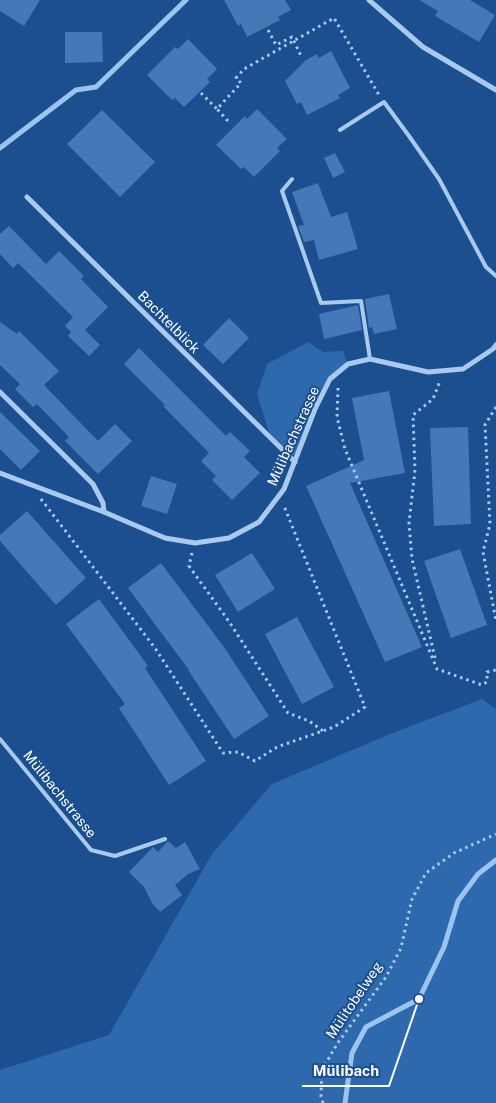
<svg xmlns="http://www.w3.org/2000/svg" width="496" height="1103" font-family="'Public Sans',sans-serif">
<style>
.green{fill:#2e69ad}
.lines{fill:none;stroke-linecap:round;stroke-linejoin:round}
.stream{stroke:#9cc4f0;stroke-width:5}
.building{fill:#4478b7}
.path{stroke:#a9c9ee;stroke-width:3;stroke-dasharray:2.5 4;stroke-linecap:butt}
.lane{stroke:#a9c9ee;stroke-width:4}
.street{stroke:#a9c9ee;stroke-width:5}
.labels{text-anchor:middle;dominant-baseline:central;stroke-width:4;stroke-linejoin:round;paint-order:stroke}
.street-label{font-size:14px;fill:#fff;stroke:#1b4f8f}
.leader{fill:none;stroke:#fff;stroke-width:2}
.callout-dot{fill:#fff;stroke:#1b4f8f;stroke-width:2}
.callout-label{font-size:15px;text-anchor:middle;font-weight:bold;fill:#fff;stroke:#1b4f8f;stroke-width:4;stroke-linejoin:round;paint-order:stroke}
</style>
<rect width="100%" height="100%" fill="#1b4f8f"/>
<g class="green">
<path d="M 308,342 L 323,352 L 343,351 L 348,364 L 330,379 L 297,457 L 272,442 L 257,394 L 267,364 Z"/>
<path d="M 482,699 L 496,709 L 496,1103 L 0,1103 L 0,1070 L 109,1035 L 212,854 L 272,784 L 390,734 Z"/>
</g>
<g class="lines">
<g class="stream">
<path d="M 0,148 L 76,90 L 96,87 L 186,0"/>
<path d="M 345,1103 L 352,1053 L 366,1027 L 419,999 L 444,947 L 458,901 L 478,874 L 496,860"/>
</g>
</g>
<g class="building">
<path d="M 0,0 L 40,0 L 24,26 L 0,11 Z"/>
<path d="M 224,0 L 285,0 L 291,10 L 278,17 L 280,20 L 247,37 L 241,24 L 238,26 Z"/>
<path d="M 419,0 L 470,0 L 495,15 L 479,42 L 435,16 L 438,11 Z"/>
<path d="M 65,32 L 102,32 L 103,62 L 65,63 Z"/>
<path d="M 188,39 L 217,69 L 207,79 L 210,82 L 184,107 L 175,98 L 172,100 L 147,75 L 175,47 L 178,49 Z"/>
<path d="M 331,51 L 350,88 L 338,95 L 340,98 L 307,115 L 301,102 L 297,104 L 285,81 L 306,60 L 317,54 L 319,58 Z"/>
<path d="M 257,109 L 287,139 L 277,148 L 280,151 L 254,177 L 244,167 L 241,169 L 216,145 L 245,116 L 247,119 Z"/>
<path d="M 102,110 L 155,162 L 120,197 L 67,144 Z"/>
<path d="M 335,153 L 345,172 L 333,178 L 324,158 Z"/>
<path d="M 318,183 L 331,217 L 347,212 L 358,249 L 319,260 L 314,240 L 304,242 L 298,226 L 304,225 L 292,192 Z"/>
<path d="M 9,226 L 46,264 L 59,251 L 84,276 L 81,279 L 108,307 L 85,330 L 100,345 L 89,356 L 68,336 L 71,332 L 65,326 L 73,317 L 18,263 L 13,268 L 0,254 L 0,234 Z"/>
<path d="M 389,294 L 397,329 L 374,334 L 372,327 L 369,328 L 365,299 Z"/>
<path d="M 358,305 L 362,330 L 324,339 L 319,314 Z"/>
<path d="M 229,318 L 249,338 L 223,364 L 203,345 Z"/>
<path d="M 0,322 L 17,334 L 19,331 L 59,371 L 44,385 L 98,441 L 115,424 L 132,441 L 98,474 L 65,441 L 69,437 L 37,404 L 33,407 L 15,389 L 20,384 L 0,365 Z"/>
<path d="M 139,348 L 226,436 L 230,432 L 250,451 L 244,457 L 260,473 L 232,500 L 212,480 L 216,476 L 201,461 L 209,453 L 163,406 L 165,405 L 124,364 Z"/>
<path d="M 389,391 L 405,473 L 350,483 L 422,647 L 385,662 L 306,486 L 364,460 L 352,398 Z"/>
<path d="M 0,412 L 40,451 L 21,470 L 0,449 Z"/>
<path d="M 468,427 L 471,524 L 434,526 L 430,428 Z"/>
<path d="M 151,476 L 177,484 L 167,514 L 141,506 Z"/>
<path d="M 27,511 L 86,578 L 56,605 L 0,541 L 0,535 Z"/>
<path d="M 460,549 L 487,625 L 451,638 L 424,561 Z"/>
<path d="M 252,553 L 275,589 L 238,612 L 215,575 Z"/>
<path d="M 161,563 L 224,647 L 269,716 L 234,739 L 188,670 L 189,670 L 128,588 Z"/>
<path d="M 99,599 L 148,666 L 145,668 L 206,761 L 169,785 L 119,708 L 125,704 L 66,624 Z"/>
<path d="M 297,617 L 334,687 L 302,704 L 265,634 Z"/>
<path d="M 168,841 L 176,848 L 185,842 L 200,869 L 188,874 L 175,885 L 182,895 L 160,912 L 152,903 L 144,887 L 129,872 L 153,847 L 158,852 Z"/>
</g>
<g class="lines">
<g class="path">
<path d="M 268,30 L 276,45 L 292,37 L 302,58"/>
<path d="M 201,93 L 217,109"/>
<path d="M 228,121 L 217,109 L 241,83 L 236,78 L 244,69 L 334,18 L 379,95"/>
<path d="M 338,388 L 337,417 L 345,449 L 437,669 L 482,685 L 487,682 L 487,672 L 496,670"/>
<path d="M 496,407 L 485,425 L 490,524 L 483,552 L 496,621"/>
<path d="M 41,499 L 155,648 L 223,753 L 238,752 L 255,761 L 277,747 L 334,727 L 365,707 L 284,506"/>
<path d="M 192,553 L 189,566 L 230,623 L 288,713 L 309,721 L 323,731"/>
<path d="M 435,658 L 412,559 L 409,523 L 415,470 L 413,415 L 433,399 L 440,381"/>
<path d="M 323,1103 L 321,1096 L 322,1070 L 337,1044 L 386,977 L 401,948 L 412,899 L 426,873 L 454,853 L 496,834"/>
</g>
<g class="lane">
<path d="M 340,130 L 384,102 L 409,136 L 439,179 L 486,267 L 496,276"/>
<path d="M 292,179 L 282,191 L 321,303 L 361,301 L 370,359"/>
<path d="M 0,739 L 91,850 L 115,856 L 165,839"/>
</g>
<g class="street">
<path d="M 369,0 L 423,47 L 496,90"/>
<path d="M 27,197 L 295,462"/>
<path d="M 0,392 L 93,484 L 103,503 L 104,512"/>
<path d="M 0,473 L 104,512 L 165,538 L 195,543 L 229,538 L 259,522 L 284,489 L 315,409 L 330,379 L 348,364 L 370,359 L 428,372 L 463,369 L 493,349 L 496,345"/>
</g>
</g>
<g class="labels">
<g class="street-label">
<text transform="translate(169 322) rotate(45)">Bachtelblick</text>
<text transform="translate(293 436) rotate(-66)">Mülibachstrasse</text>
<text transform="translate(60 794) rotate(51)">Mülibachstrasse</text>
<text transform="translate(354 1000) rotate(-56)">Mülitobelweg</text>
</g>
</g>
<path class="leader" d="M419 999L389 1086H302"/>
<circle class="callout-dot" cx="419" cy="999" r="5"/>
<g class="callout-label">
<text x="346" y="1076">Mülibach</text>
</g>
</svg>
